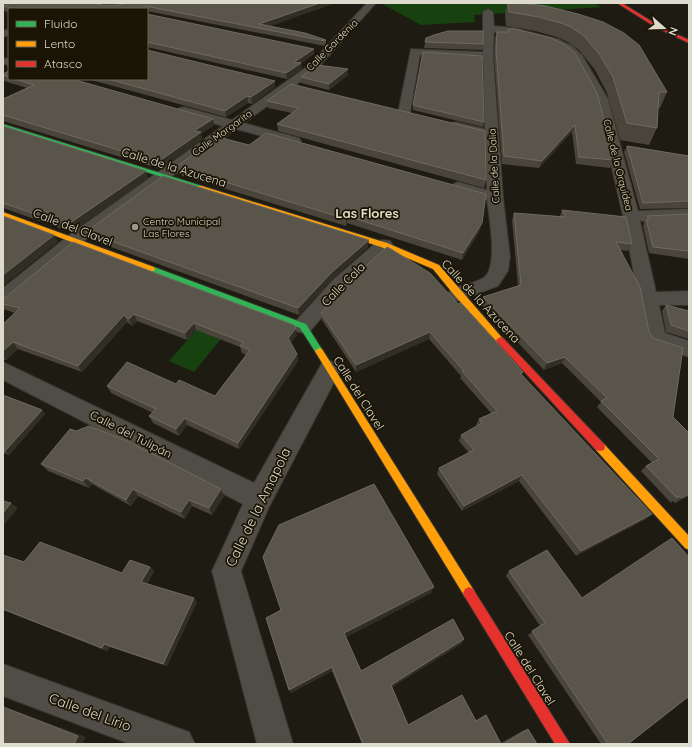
<svg xmlns="http://www.w3.org/2000/svg" width="692" height="747" font-family="Quicksand,sans-serif">
<style>
.green{fill:#174210}
.lines{fill:none;stroke-linecap:round;stroke-linejoin:round}
.street-casing{stroke:#37342d;stroke-width:2}
.fast-casing{stroke:#37342d;stroke-width:2}
.slow-casing{stroke:#37342d;stroke-width:2}
.jam-casing{stroke:#37342d;stroke-width:2}
.street{fill:#4f4d45;fill-rule:evenodd}
.fast{fill:#30b455;fill-rule:evenodd}
.slow{fill:#ff9f0a;fill-rule:evenodd}
.jam{fill:#e5322d;fill-rule:evenodd}
.wall{fill:#49453b}
.shaded-wall{fill:#312e24}
.building{fill:#59554b;stroke:#6e6a5f}
.poi-dot{fill:#9a978c;stroke:#1a1404;stroke-width:1.5}
.labels{text-anchor:middle;dominant-baseline:central;stroke-width:3.5;stroke-linejoin:round;paint-order:stroke}
.far-street-label{font-size:10px;fill:#dddace;stroke:#1a1404}
.far-poi-label{font-size:10px;fill:#dddace;stroke:#1a1404;text-anchor:start}
.street-label{font-size:12px;fill:#dddace;stroke:#1a1404}
.far-district-label{font-size:13px;font-weight:bold;fill:#e9e2cb;stroke:#1a1404}
.near-street-label{font-size:14px;fill:#dddace;stroke:#1a1404}
</style>
<rect width="100%" height="100%" fill="#1e1b12"/>
<g class="green">
<path d="M 380,3 L 593,3 L 602,7 L 474,15 L 475,22 L 421,25 Z"/>
<path d="M 219,304 L 242,313 L 194,372 L 169,361 Z"/>
</g>
<g class="lines">
<defs>
<g id="street">
<path d="M 367,3 L 376,3 L 316,70 L 244,123 L 299,138 L 301,141 L 299,144 L 294,145 L 236,129 L 80,244 L 10,303 L 3,305 L 3,288 L 68,236 L 223,126 L 179,114 L 178,111 L 179,108 L 184,107 L 232,120 L 308,66 Z"/>
<path d="M 488,9 L 493,12 L 494,26 L 514,28 L 558,39 L 572,46 L 582,55 L 608,99 L 638,211 L 689,209 L 689,219 L 640,221 L 656,292 L 689,291 L 689,305 L 659,305 L 665,333 L 689,341 L 689,357 L 649,343 L 646,338 L 623,216 L 596,99 L 578,66 L 574,59 L 564,50 L 550,43 L 514,34 L 494,32 L 493,56 L 503,197 L 510,257 L 508,271 L 498,286 L 458,301 L 451,299 L 448,294 L 451,289 C 461,286 474,283 483,278 C 499,269 489,216 487,200 L 453,190 L 450,187 L 453,184 L 458,182 L 487,190 L 485,137 L 451,129 L 449,126 L 451,123 L 456,122 L 485,129 L 483,59 L 420,55 L 410,113 L 409,116 L 399,116 L 398,113 L 411,49 L 483,52 L 483,12 Z"/>
<path d="M 9,29 L 9,35 L 3,37 L 3,31 Z"/>
<path d="M 3,58 L 9,59 L 9,65 L 3,64 Z"/>
<path d="M 384,240 L 390,241 L 393,245 L 390,249 L 347,288 L 310,331 L 303,333 L 296,331 L 293,326 L 296,321 L 333,280 L 378,241 Z"/>
<path d="M 330,361 L 338,363 L 341,369 L 269,507 L 241,571 L 293,744 L 257,744 L 212,571 L 243,504 L 3,380 L 3,362 L 254,483 L 322,363 Z"/>
<path d="M 3,664 L 189,732 L 195,744 L 130,744 L 3,696 Z"/>
</g>
<g id="fast">
<path d="M 3,124 L 202,186 L 203,187 L 198,188 L 3,128 Z"/>
<path d="M 148,267 L 154,267 L 306,324 L 323,351 L 319,354 L 316,353 L 300,328 L 148,271 Z"/>
</g>
<g id="slow">
<path d="M 198,186 L 202,186 L 387,243 L 439,265 L 504,340 L 500,343 L 497,342 L 455,296 L 433,269 L 381,247 L 198,188 Z"/>
<path d="M 3,212 L 154,267 L 155,269 L 154,271 L 148,271 L 3,216 Z"/>
<path d="M 319,348 L 322,349 L 473,589 L 475,593 L 473,597 L 469,599 L 465,597 L 316,353 L 315,351 Z"/>
<path d="M 600,443 L 604,444 L 689,536 L 689,550 L 685,548 L 596,450 L 595,447 L 596,444 Z"/>
</g>
<g id="jam">
<path d="M 617,3 L 622,3 L 659,26 L 689,40 L 689,43 L 657,28 Z"/>
<path d="M 500,337 L 503,338 L 604,444 L 605,447 L 604,450 L 600,451 L 596,450 L 497,342 L 496,340 Z"/>
<path d="M 469,587 L 473,589 L 570,744 L 555,744 L 465,597 L 463,593 L 465,589 Z"/>
</g>
</defs>
<use href="#street" class="street-casing"/>
<use href="#fast" class="fast-casing"/>
<use href="#slow" class="slow-casing"/>
<use href="#jam" class="jam-casing"/>
<use href="#street" class="street"/>
<use href="#fast" class="fast"/>
<use href="#slow" class="slow"/>
<use href="#jam" class="jam"/>
</g>
<g class="wall">
<path d="M 3,3 L 102,5 L 118,5 L 108,3 L 335,3 L 269,26 L 326,40 L 326,45 L 325,46 L 147,11 L 147,9 L 9,9 L 9,12 L 3,11 Z"/>
<path d="M 507,3 L 520,3 L 546,6 L 667,92 L 660,108 L 658,108 L 657,128 L 649,145 L 620,140 L 607,93 L 595,70 L 579,50 L 566,41 L 557,37 L 535,31 L 506,26 L 505,15 Z"/>
<path d="M 147,14 L 314,49 L 314,54 L 301,63 L 302,69 L 287,79 L 147,47 Z"/>
<path d="M 508,29 L 614,160 L 610,168 L 576,164 L 572,132 L 539,168 L 502,164 L 494,56 L 495,38 L 497,32 L 508,32 Z"/>
<path d="M 426,38 L 483,44 L 482,50 L 424,48 Z"/>
<path d="M 9,71 L 9,79 L 72,79 L 214,125 L 201,134 L 202,139 L 160,169 L 3,121 L 3,99 L 27,88 L 4,81 L 3,79 L 3,74 Z"/>
<path d="M 348,75 L 329,90 L 301,83 L 301,77 Z"/>
<path d="M 88,79 L 147,79 L 275,87 L 252,104 L 248,103 L 226,117 Z"/>
<path d="M 291,84 L 486,180 L 484,188 L 278,131 L 277,124 L 292,113 L 268,108 L 267,101 Z"/>
<path d="M 413,105 L 484,122 L 483,127 L 413,110 Z"/>
<path d="M 3,126 L 148,178 L 71,232 L 3,208 Z"/>
<path d="M 627,146 L 689,156 L 689,208 L 640,209 L 624,152 Z"/>
<path d="M 176,167 L 480,230 L 462,260 L 347,223 L 346,226 L 177,174 Z"/>
<path d="M 562,210 L 632,244 L 628,251 L 620,250 L 649,332 L 673,417 L 689,433 L 689,496 L 675,503 L 673,501 L 671,503 L 641,471 L 646,466 L 652,463 L 597,407 L 601,402 L 562,363 L 544,370 L 481,304 L 483,297 L 518,286 L 512,220 L 514,213 L 560,217 L 560,216 Z"/>
<path d="M 689,214 L 689,259 L 649,253 L 643,226 L 644,223 L 643,222 L 647,216 Z"/>
<path d="M 86,232 L 368,247 L 332,279 L 299,315 L 89,239 Z"/>
<path d="M 6,297 L 297,335 L 290,343 L 297,354 L 298,361 L 239,449 L 187,425 L 179,436 L 153,423 L 149,416 L 153,413 L 111,393 L 107,386 L 176,384 L 215,396 L 246,355 L 242,353 L 240,347 L 196,330 L 187,340 L 137,321 L 132,326 L 127,322 L 82,372 L 18,349 L 6,360 L 3,360 L 3,324 L 15,313 L 3,309 L 3,298 Z"/>
<path d="M 458,304 L 523,372 L 522,375 L 646,519 L 576,556 L 519,481 L 462,511 L 437,474 L 439,468 L 469,453 L 459,441 L 461,435 L 477,426 L 476,425 L 479,419 L 491,413 L 460,378 L 461,376 L 429,339 L 356,372 L 322,320 L 321,313 Z"/>
<path d="M 666,305 L 689,311 L 689,339 L 666,332 L 662,311 Z"/>
<path d="M 3,395 L 42,410 L 45,414 L 9,455 L 3,453 Z"/>
<path d="M 41,464 L 224,496 L 212,515 L 192,506 L 185,519 L 138,496 L 131,506 L 92,484 L 89,488 L 48,471 Z"/>
<path d="M 3,555 L 24,562 L 122,573 L 150,567 L 154,571 L 147,584 L 197,602 L 167,666 L 110,647 L 107,651 L 3,610 Z"/>
<path d="M 689,557 L 689,700 L 687,698 L 628,744 L 601,744 L 528,635 L 540,626 L 506,576 L 509,571 L 582,598 Z"/>
<path d="M 431,593 L 346,637 L 361,671 L 464,639 L 461,644 L 392,687 L 408,725 L 476,721 L 486,715 L 501,743 L 522,731 L 528,729 L 537,744 L 362,744 L 332,671 L 291,693 L 289,690 L 266,618 Z"/>
</g>
<g class="shaded-wall">
<path d="M 320,3 L 335,3 L 263,29 L 259,24 Z"/>
<path d="M 314,49 L 314,54 L 301,63 L 302,69 L 287,79 L 286,73 L 294,62 Z"/>
<path d="M 348,69 L 348,75 L 329,90 L 329,84 Z"/>
<path d="M 275,81 L 275,87 L 252,104 L 251,97 Z"/>
<path d="M 247,96 L 248,103 L 226,117 L 225,111 Z"/>
<path d="M 213,119 L 214,125 L 201,134 L 202,139 L 160,169 L 158,162 L 194,131 Z"/>
<path d="M 575,125 L 572,132 L 539,168 L 542,161 Z"/>
<path d="M 146,171 L 148,178 L 71,232 L 67,225 Z"/>
<path d="M 347,216 L 347,223 L 346,226 L 346,219 Z"/>
<path d="M 482,223 L 480,230 L 462,260 L 463,253 Z"/>
<path d="M 54,235 L 58,242 L 3,286 L 3,275 Z"/>
<path d="M 369,240 L 368,247 L 332,279 L 299,315 L 298,308 L 332,272 Z"/>
<path d="M 134,314 L 137,321 L 132,326 L 129,319 Z"/>
<path d="M 124,315 L 127,322 L 82,372 L 78,366 Z"/>
<path d="M 194,323 L 196,330 L 187,340 L 185,333 Z"/>
<path d="M 296,328 L 297,335 L 289,345 L 288,338 Z"/>
<path d="M 430,332 L 429,339 L 356,372 L 356,365 Z"/>
<path d="M 13,342 L 18,349 L 6,360 L 3,357 L 3,351 Z"/>
<path d="M 297,354 L 298,361 L 239,449 L 238,443 Z"/>
<path d="M 565,357 L 562,363 L 544,370 L 547,363 Z"/>
<path d="M 42,410 L 45,414 L 9,455 L 5,451 Z"/>
<path d="M 185,418 L 187,425 L 179,436 L 176,429 Z"/>
<path d="M 522,475 L 519,481 L 462,511 L 464,506 Z"/>
<path d="M 86,478 L 92,484 L 89,488 L 83,481 Z"/>
<path d="M 133,489 L 138,496 L 131,506 L 126,500 Z"/>
<path d="M 221,489 L 224,496 L 212,515 L 209,508 Z"/>
<path d="M 689,494 L 689,496 L 675,503 L 681,498 Z"/>
<path d="M 189,500 L 192,506 L 185,519 L 181,512 Z"/>
<path d="M 11,503 L 18,508 L 3,526 L 3,513 Z"/>
<path d="M 652,514 L 646,519 L 576,556 L 581,551 Z"/>
<path d="M 150,567 L 154,571 L 145,586 L 141,582 Z"/>
<path d="M 434,587 L 431,593 L 345,638 L 344,633 Z"/>
<path d="M 194,598 L 197,602 L 167,666 L 163,664 Z"/>
<path d="M 464,639 L 461,644 L 389,689 L 391,685 Z"/>
<path d="M 104,644 L 110,647 L 107,651 L 102,648 Z"/>
<path d="M 332,667 L 332,671 L 291,693 L 289,690 Z"/>
<path d="M 3,706 L 86,737 L 82,744 L 74,744 L 3,707 Z"/>
</g>
<g class="building">
<path d="M 3,3 L 91,3 L 102,5 L 120,5 L 122,4 L 121,3 L 320,3 L 259,24 L 305,33 L 326,40 L 325,41 L 145,6 L 145,9 L 17,9 L 3,6 Z"/>
<path d="M 508,3 L 520,3 L 546,6 L 578,14 L 603,22 L 624,33 L 639,45 L 667,92 L 659,92 L 657,128 L 627,123 L 613,77 L 600,55 L 584,36 L 571,27 L 561,23 L 539,17 L 509,12 Z"/>
<path d="M 147,14 L 314,49 L 294,62 L 301,63 L 286,73 L 147,42 Z"/>
<path d="M 508,29 L 515,29 L 551,38 L 565,45 L 575,53 L 597,93 L 614,160 L 579,157 L 575,125 L 542,161 L 504,156 L 496,49 L 497,32 L 509,32 Z"/>
<path d="M 448,31 L 483,31 L 483,44 L 425,42 L 426,38 L 434,35 Z"/>
<path d="M 147,50 L 275,81 L 251,97 L 247,96 L 225,111 L 108,79 L 147,79 Z"/>
<path d="M 423,52 L 482,56 L 484,122 L 413,105 Z"/>
<path d="M 317,65 L 348,69 L 329,84 L 301,77 Z"/>
<path d="M 9,71 L 9,77 L 3,75 L 3,74 Z"/>
<path d="M 15,79 L 72,79 L 213,119 L 194,131 L 201,132 L 158,162 L 3,115 L 3,99 L 34,85 Z"/>
<path d="M 291,84 L 485,131 L 486,180 L 277,124 L 299,108 L 267,101 Z"/>
<path d="M 3,126 L 146,171 L 67,225 L 3,203 Z"/>
<path d="M 266,133 L 486,194 L 482,223 L 463,253 L 347,216 L 346,219 L 176,167 L 218,137 L 249,145 Z"/>
<path d="M 627,146 L 689,156 L 689,201 L 643,203 Z"/>
<path d="M 163,176 L 369,240 L 332,272 L 298,308 L 86,232 Z"/>
<path d="M 562,210 L 626,217 L 632,244 L 616,242 L 640,287 L 649,332 L 653,338 L 683,348 L 673,417 L 689,433 L 689,494 L 681,498 L 679,496 L 677,498 L 646,466 L 659,459 L 601,401 L 607,398 L 565,357 L 547,363 L 483,297 L 521,285 L 514,213 L 566,217 Z"/>
<path d="M 689,214 L 689,251 L 653,247 L 646,219 L 649,220 L 647,216 Z"/>
<path d="M 3,216 L 54,235 L 3,275 Z"/>
<path d="M 73,242 L 294,325 L 296,328 L 288,338 L 297,354 L 238,443 L 185,418 L 176,429 L 149,416 L 156,409 L 107,386 L 127,362 L 176,384 L 179,380 L 215,396 L 250,350 L 240,346 L 243,342 L 194,323 L 185,333 L 134,314 L 129,319 L 124,315 L 78,366 L 13,342 L 3,351 L 3,324 L 20,308 L 3,304 L 3,298 L 6,297 Z"/>
<path d="M 387,247 L 391,249 L 430,273 L 458,304 L 461,303 L 523,372 L 520,373 L 652,514 L 581,551 L 522,475 L 464,506 L 439,468 L 474,450 L 461,435 L 482,423 L 479,419 L 497,411 L 462,371 L 464,371 L 430,332 L 356,365 L 321,313 L 348,282 Z"/>
<path d="M 666,305 L 689,311 L 689,331 L 671,325 Z"/>
<path d="M 3,395 L 42,410 L 5,451 L 3,451 Z"/>
<path d="M 89,426 L 127,441 L 221,489 L 209,508 L 189,500 L 181,512 L 133,489 L 126,500 L 86,478 L 83,481 L 41,464 L 70,429 L 76,431 Z"/>
<path d="M 374,484 L 434,587 L 344,633 L 361,671 L 453,619 L 464,639 L 391,685 L 408,725 L 462,695 L 476,721 L 486,715 L 501,744 L 363,744 L 332,667 L 289,690 L 266,618 L 281,610 L 263,557 L 279,525 Z"/>
<path d="M 3,501 L 11,503 L 3,513 Z"/>
<path d="M 672,538 L 689,557 L 689,696 L 628,744 L 608,744 L 532,631 L 545,623 L 509,571 L 547,550 L 582,598 Z"/>
<path d="M 40,542 L 122,573 L 130,560 L 150,567 L 141,582 L 194,598 L 163,664 L 104,644 L 102,648 L 3,609 L 3,555 L 24,562 Z"/>
<path d="M 3,707 L 78,736 L 74,744 L 3,744 Z"/>
<path d="M 528,729 L 537,744 L 504,744 Z"/>
</g>
<circle class="poi-dot" cx="135" cy="227" r="4"/>
<g class="labels">
<g class="far-street-label">
<text transform="translate(332 45) rotate(-45)">Calle Gardenia</text>
<text transform="translate(222 133) rotate(-36)">Calle Margarita</text>
<text transform="translate(618 165) rotate(76)">Calle de la Orquídea</text>
<text transform="translate(494 166) rotate(-93)">Calle de la Dalia</text>
</g>
<g class="far-poi-label">
<text x="143" y="221">Centro Municipal<tspan x="143" dy="12">Las Flores</tspan></text>
</g>
<g class="street-label">
<text transform="translate(174 167) rotate(17)">Calle de la Azucena</text>
<text transform="translate(73 227) rotate(21)">Calle del Clavel</text>
<text transform="translate(343 284) rotate(-45)">Calle Cala</text>
<text transform="translate(481 301) rotate(47)">Calle de la Azucena</text>
<text transform="translate(359 393) rotate(58)">Calle del Clavel</text>
<text transform="translate(131 434) rotate(27)">Calle del Tulipán</text>
<text transform="translate(530 668) rotate(58)">Calle del Clavel</text>
</g>
<g class="far-district-label">
<text x="367" y="213">Las Flores</text>
</g>
<g class="near-street-label">
<text transform="translate(258 507) rotate(-64)">Calle de la Amapola</text>
<text transform="translate(90 712) rotate(20)">Calle del Lírio</text>
</g>
</g>
<rect width="692" height="747" fill="none" stroke="#dddace" stroke-width="8"/>
<rect x="8" y="8" width="140" height="72" fill="#1a1404" stroke="#686355"/>
<rect x="16" y="21" width="20" height="6" fill="#30b455" stroke="#686355"/>
<text x="44" y="28" font-size="12" fill="#dddace">Fluido</text>
<rect x="16" y="41" width="20" height="6" fill="#ff9f0a" stroke="#686355"/>
<text x="44" y="48" font-size="12" fill="#dddace">Lento</text>
<rect x="16" y="61" width="20" height="6" fill="#e5322d" stroke="#686355"/>
<text x="44" y="68" font-size="12" fill="#dddace">Atasco</text>
<g transform="translate(664 28) rotate(110)" stroke="#1a1404" stroke-width="3" paint-order="stroke">
<path d="M0-3L7 15L0 10L-7 15Z" fill="#dddace"/>
<text y="-6" font-size="11" font-weight="bold" text-anchor="middle" fill="#dddace">N</text>
</g>
</svg>
